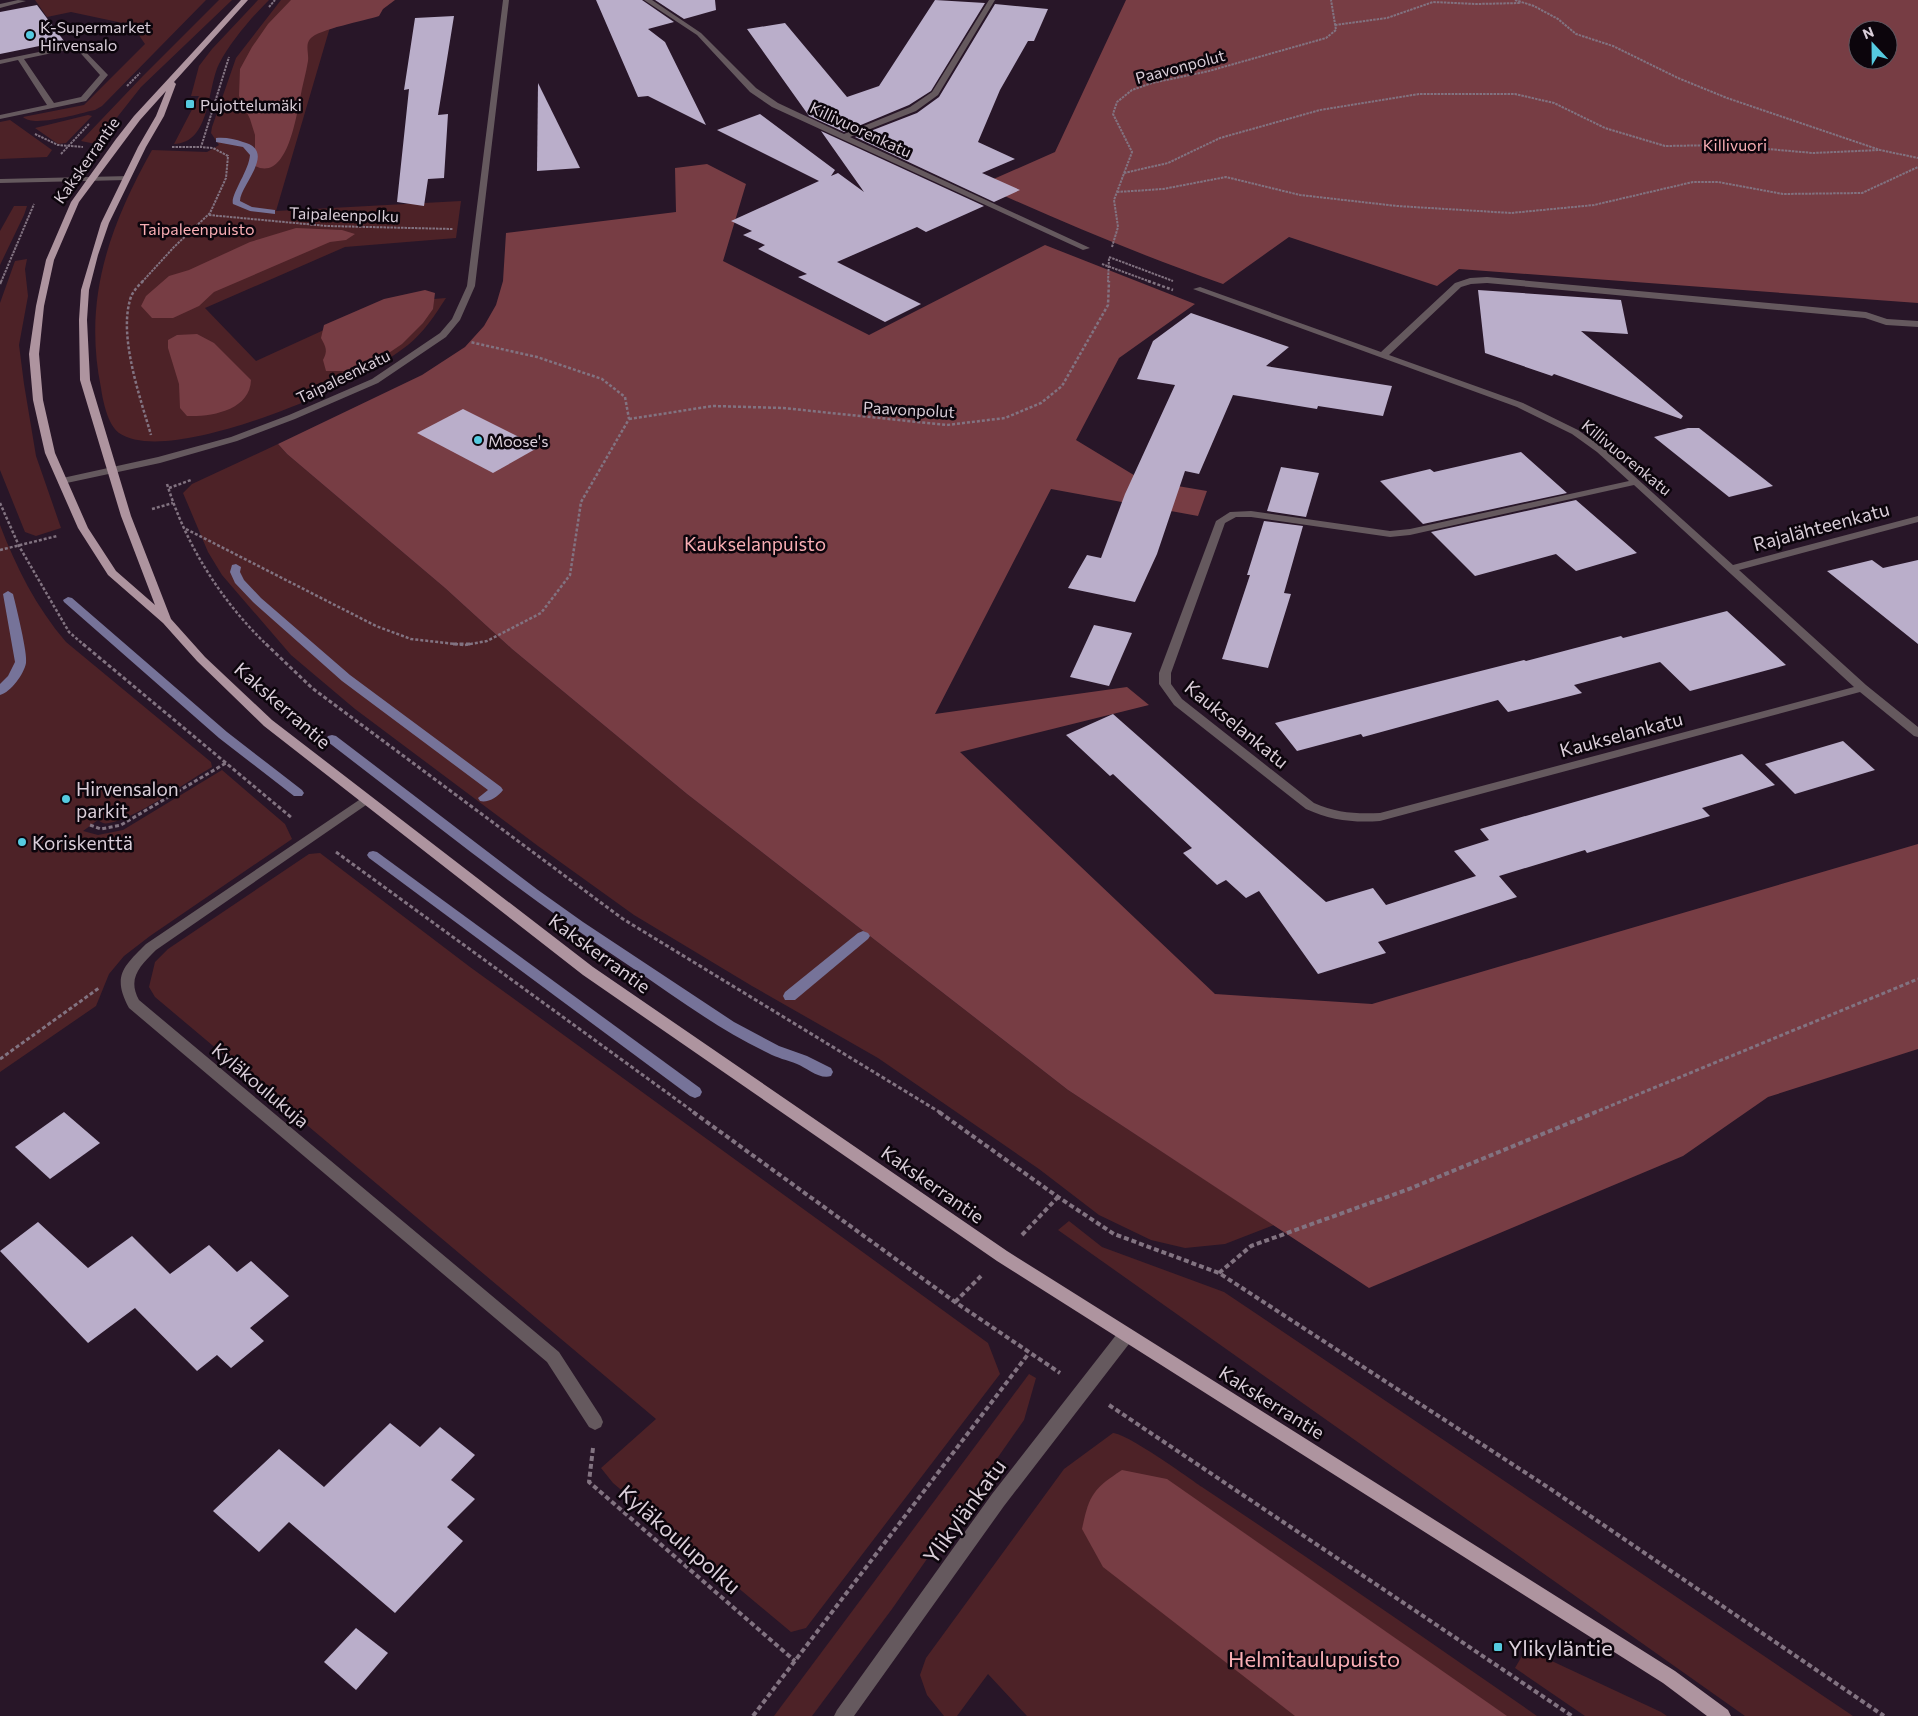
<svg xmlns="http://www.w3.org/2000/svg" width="1918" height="1716" font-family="Commissioner,sans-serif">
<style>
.green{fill:#4d2227}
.forest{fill:#773d44;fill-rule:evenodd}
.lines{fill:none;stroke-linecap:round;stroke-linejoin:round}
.stream{fill:#767399;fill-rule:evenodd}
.building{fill:#baaeca}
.path-far3{stroke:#827381;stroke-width:2;stroke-dasharray:2.5 1;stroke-linecap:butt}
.path-far2{stroke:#827381;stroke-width:2.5;stroke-dasharray:3 2;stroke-linecap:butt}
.path-far1{stroke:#827381;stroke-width:3;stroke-dasharray:4 2.5;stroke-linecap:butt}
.path{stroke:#827381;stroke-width:4;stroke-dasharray:5 3;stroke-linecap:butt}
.minor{fill:#65595e;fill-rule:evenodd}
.major{fill:#ae949f;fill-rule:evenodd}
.poi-dot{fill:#55cadf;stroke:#0c050c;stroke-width:2}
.labels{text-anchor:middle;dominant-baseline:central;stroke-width:5;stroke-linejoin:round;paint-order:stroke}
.far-poi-label{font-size:16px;fill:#daced9;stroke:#0c050c;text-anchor:start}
.far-street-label{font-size:16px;fill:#daced9;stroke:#0c050c}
.far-park-label{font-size:16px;fill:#f9aeb4;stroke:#0c050c}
.street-label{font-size:19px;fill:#daced9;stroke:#0c050c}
.park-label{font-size:19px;fill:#f9aeb4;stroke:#0c050c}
.poi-label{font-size:19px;fill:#daced9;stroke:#0c050c;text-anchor:start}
.near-street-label{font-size:22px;fill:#daced9;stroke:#0c050c}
.near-poi-label{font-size:22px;fill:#daced9;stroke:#0c050c;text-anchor:start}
.near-park-label{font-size:22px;fill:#f9aeb4;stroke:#0c050c}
</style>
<rect width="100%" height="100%" fill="#281628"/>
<g class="green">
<path d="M 35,0 L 206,0 L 102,106 L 95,110 C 80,113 34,128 23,117 L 84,105 L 145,44 L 132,25 L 71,12 L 47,17 Z"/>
<path d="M 219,0 L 232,0 L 141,87 L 96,144 L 81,141 L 142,77 Z"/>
<path d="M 258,0 L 269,0 C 251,18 231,41 219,64 C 207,88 211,143 174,144 L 199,96 L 191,96 L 199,66 L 212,49 Z"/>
<path d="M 281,0 L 338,0 L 276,211 L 461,201 L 456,238 L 345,247 L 205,308 L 256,361 L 383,303 L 446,298 C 435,315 424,332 408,345 C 396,354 383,363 370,370 C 325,397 166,465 119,433 C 108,425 103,402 101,388 C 83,299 109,227 152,150 L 207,152 L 219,145 L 211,133 L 212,127 L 236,58 Z"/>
<path d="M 88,115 L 92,116 L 66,143 L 58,144 L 35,128 Z"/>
<path d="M 10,120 L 52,150 L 47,157 L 0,159 L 0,122 Z"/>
<path d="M 14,206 L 27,206 L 24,215 L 0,265 L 0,231 Z"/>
<path d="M 27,259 L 25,269 L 28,296 L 19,345 L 24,384 L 36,456 L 61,528 L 36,536 L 25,532 L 0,470 L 0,303 L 15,261 Z"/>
<path d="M 278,444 L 287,454 L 445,588 L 512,649 L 687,794 L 1068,1090 L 1274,1225 L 1225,1244 L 1185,1248 L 1151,1240 L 1099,1215 L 1039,1169 L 878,1058 L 752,986 L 634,915 L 538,846 L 355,709 L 291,655 L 222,575 L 208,552 L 183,493 L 192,484 Z"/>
<path d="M 0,525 C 16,567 36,607 66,642 L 211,762 L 212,767 C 188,781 133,820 109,823 C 104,824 102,823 98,820 L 83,831 L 98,835 L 123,830 L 222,770 L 285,824 L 292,839 L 150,936 L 124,956 L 109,974 L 96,1006 L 0,1072 Z"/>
<path d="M 320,853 L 470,967 L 988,1343 L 1000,1374 L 806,1628 L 791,1632 L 613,1483 L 601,1468 L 656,1419 L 155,997 L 149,987 L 155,962 L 168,949 L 309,854 Z"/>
<path d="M 1069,1221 L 1102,1247 L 1224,1292 L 1853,1716 L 1745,1716 L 1058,1230 Z"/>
<path d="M 1029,1374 L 1036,1378 L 1024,1420 L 892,1609 L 812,1716 L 774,1716 Z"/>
<path d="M 1113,1433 C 1128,1434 1186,1476 1202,1487 C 1315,1562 1426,1639 1537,1716 L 1505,1716 L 1194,1498 L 1492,1716 L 1027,1716 L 988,1674 L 957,1716 L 944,1716 L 927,1695 L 920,1675 L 926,1658 L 1064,1469 Z"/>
<path d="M 1526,1649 L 1661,1712 L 1667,1716 L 1585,1716 L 1515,1668 Z"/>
</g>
<g class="forest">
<path d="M 291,0 L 395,0 L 383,9 L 379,16 C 365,21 318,29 310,39 C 305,45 309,53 308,61 C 306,74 302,86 300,99 C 296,117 287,182 255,166 L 255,135 L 250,119 L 239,96 L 240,69 L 252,47 L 268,24 Z"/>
<path d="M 1126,0 L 1918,0 L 1918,303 L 1459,269 L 1437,286 L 1289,237 L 1223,284 C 1140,255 1060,221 980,185 L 1055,152 ZM 1858,30 L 1888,30 L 1888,60 L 1858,60 Z"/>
<path d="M 707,164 L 746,184 L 723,261 L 869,335 L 1045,245 L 1195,304 L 1119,358 L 1076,440 L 1142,480 L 1207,491 L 1198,516 L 1051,489 L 935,714 L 1127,687 L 1149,705 L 960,752 L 1215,994 L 1372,1004 L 1918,844 L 1918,1049 L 1768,1097 L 1683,1156 L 1369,1288 L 1068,1090 L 687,794 L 512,649 L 445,588 L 287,454 L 278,444 L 422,375 L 465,347 L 484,326 L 496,305 L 503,281 L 506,233 L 676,212 L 675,168 Z"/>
<path d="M 296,228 L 342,230 L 355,234 L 346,240 L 330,242 L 214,292 L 199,306 L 173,318 L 152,318 L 141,306 L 146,296 L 169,276 L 189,270 L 250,242 Z"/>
<path d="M 425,290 L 435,293 L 433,309 L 423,323 L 402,344 L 371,365 L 351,371 L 326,371 L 323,360 C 328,351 326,347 321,338 L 324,325 L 384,299 Z"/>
<path d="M 197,334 L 214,343 L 251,380 C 250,410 212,417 187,416 L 180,408 L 179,384 L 168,348 L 168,340 L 177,335 Z"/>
<path d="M 1122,1470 L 1167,1479 L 1507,1716 L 1295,1716 L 1103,1567 L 1082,1529 C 1089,1495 1093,1489 1122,1470 Z"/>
</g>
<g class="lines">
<g class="stream">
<path d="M 216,138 C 225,137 235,139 243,142 C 278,151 240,185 240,201 L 252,207 L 275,210 L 275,214 L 250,211 L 233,204 C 230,195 249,171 250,155 L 243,147 L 216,142 Z"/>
<path d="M 236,564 L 241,567 L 240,572 L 244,580 L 261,598 L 350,675 L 501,787 L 503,790 C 498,797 488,803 480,801 L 478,798 L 488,790 L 342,681 L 253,602 L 235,583 L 230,572 L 232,565 Z"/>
<path d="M 8,591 L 13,594 C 16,606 28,654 26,663 C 24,674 11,692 0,695 L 0,684 L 8,676 L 15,662 L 3,594 Z"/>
<path d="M 68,597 L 72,598 L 227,732 L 302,790 L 304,793 L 302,796 L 294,796 L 219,738 L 64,602 L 63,600 Z"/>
<path d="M 332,735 L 336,736 L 538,890 L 583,922 L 734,1022 L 779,1046 L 807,1056 L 831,1068 L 833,1072 L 831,1076 C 820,1080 807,1068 797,1064 C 787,1060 777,1058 768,1053 C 719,1030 676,997 631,967 C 526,897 428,819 328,742 L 326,739 L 328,736 Z"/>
<path d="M 373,851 L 377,852 L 700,1088 L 702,1092 L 700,1096 L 695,1098 L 690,1096 L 369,858 L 367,855 L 369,852 Z"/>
<path d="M 863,931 L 868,933 L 870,936 L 868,939 L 795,1000 L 785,1000 L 783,996 L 785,992 L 858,933 Z"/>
</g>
</g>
<g class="building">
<path d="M 596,0 L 642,0 L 674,22 L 648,29 L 665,42 L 706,125 L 648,96 L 638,97 Z"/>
<path d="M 655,0 L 715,0 L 716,10 L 684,19 Z"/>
<path d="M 935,0 L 985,3 L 931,91 L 909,105 L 844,132 L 809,116 L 747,29 L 785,23 L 847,97 L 879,86 Z"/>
<path d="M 995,4 L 1048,9 L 1034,41 L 1028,41 L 1000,90 L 978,142 L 1015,159 L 982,173 L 1020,190 L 994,202 L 855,137 L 917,113 L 939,97 Z"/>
<path d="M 37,5 L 64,41 L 0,54 L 0,12 Z"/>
<path d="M 454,16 L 438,115 L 448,114 L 444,178 L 428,179 L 424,206 L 397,202 L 409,89 L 404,90 L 415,18 Z"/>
<path d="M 538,83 L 580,168 L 537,171 Z"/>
<path d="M 760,114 L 835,170 L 831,176 L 838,173 L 864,192 L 821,131 L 984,206 L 926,232 L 917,227 L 837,262 L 921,304 L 885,322 L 798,277 L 807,274 L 758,249 L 765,245 L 743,235 L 752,231 L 731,221 L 819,181 L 717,130 Z"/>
<path d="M 1478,290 L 1621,300 L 1628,334 L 1581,331 L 1683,416 L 1681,419 L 1554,374 L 1552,376 L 1485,353 Z"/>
<path d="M 1191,313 L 1289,347 L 1266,366 L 1392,386 L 1383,416 L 1318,406 L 1317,409 L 1233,395 L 1199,474 L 1185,471 L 1157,554 L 1135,602 L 1068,588 L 1087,555 L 1101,558 L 1125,494 L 1175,385 L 1137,379 L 1153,341 Z"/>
<path d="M 463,409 L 539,447 L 493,473 L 417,433 Z"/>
<path d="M 1688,428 L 1699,428 L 1773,486 L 1729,497 L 1654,437 Z"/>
<path d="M 1521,452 L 1567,493 L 1423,524 L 1380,481 L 1430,469 L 1434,472 Z"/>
<path d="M 1281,467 L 1319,473 L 1306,517 L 1267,511 Z"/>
<path d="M 1576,500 L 1637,553 L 1576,571 L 1556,554 L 1475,576 L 1431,532 Z"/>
<path d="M 1264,521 L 1303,526 L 1284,593 L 1291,594 L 1268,668 L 1222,659 L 1250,575 L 1247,575 Z"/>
<path d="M 1872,560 L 1883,568 L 1918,560 L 1918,644 L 1827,571 Z"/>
<path d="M 1727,611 L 1786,665 L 1690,691 L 1660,662 L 1574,685 L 1582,693 L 1508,712 L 1498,700 L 1363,737 L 1361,734 L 1297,751 L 1275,723 L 1524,660 L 1526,661 L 1621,636 L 1623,638 Z"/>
<path d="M 1094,625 L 1132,633 L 1109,686 L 1070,677 Z"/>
<path d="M 1113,714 L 1326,902 L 1373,888 L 1386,905 L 1476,876 L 1454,851 L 1489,840 L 1480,829 L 1742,754 L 1775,785 L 1702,808 L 1710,816 L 1587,853 L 1585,850 L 1499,876 L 1517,897 L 1378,942 L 1386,953 L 1318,974 L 1259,891 L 1246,898 L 1226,880 L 1217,885 L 1183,853 L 1192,848 L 1113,774 L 1110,776 L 1066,735 Z"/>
<path d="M 1843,741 L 1875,770 L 1795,794 L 1765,764 Z"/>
<path d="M 64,1112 L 100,1143 L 50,1179 L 15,1147 Z"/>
<path d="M 38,1222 L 88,1268 L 132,1236 L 170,1274 L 209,1245 L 237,1272 L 251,1261 L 289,1296 L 250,1328 L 264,1341 L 231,1368 L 217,1355 L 197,1371 L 135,1308 L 88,1343 L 0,1251 Z"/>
<path d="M 390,1423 L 420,1447 L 440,1427 L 475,1455 L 451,1480 L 475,1499 L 447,1527 L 463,1541 L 395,1613 L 289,1522 L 259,1552 L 213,1511 L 279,1449 L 324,1487 Z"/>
<path d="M 356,1628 L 388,1653 L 356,1690 L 324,1662 Z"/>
</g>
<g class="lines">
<g class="path-far3">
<path d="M 1515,0 L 1534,6 L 1558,19 L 1576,34 L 1613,46 L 1678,78 L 1727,98 L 1880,150 L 1918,158"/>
<path d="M 269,7 L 275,0"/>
<path d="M 1335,25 L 1387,18 L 1433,2 L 1476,4 L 1521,3"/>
<path d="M 127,86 L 140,73"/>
<path d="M 35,134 L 58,145 L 83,147"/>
<path d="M 172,147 L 201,147"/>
<path d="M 61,154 L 89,124"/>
<path d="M 1124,173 L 1168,163 L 1220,138 L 1320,110 L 1419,94 L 1515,94 L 1554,103 L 1605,128 L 1665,146 L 1722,145 L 1813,153 L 1880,150"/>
<path d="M 1117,192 L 1163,189 L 1226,177 L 1300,195 L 1397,206 L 1511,213 L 1594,205 L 1693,182 L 1718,182 L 1783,194 L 1862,193 L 1918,167"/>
<path d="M 209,215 L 327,226 L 453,229"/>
<path d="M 1112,247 L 1118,227 L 1114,200 L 1132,152 L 1113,114 L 1117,102 L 1132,90 L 1152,83 L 1209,71 L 1326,38 L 1336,30 L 1331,0"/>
<path d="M 1109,257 L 1173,281"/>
<path d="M 1102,264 L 1151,282"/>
<path d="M 1,282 L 34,204"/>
<path d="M 142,282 L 174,247 L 210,213 L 226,178 L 228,156 L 213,148 L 201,147 L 229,57"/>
<path d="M 1108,282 L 1109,258"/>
</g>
<g class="path-far2">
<path d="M 143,281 C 138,286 132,292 130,300 C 119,338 140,397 151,435"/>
<path d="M 1148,281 L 1173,290"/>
<path d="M 0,284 L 1,281"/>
<path d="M 629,419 L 713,406 L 783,408 L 947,425 L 1005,418 L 1041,403 L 1062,386 L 1108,305 L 1109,281"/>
<path d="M 167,484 C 186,545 221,601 267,645"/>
<path d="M 169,488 L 191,480"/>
<path d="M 0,503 L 19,546 L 69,632 L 84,645"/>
<path d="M 152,509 L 173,503"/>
<path d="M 186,529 L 376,626 L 411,639 L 464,645"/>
<path d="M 0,550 L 57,536"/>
<path d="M 465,645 L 487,641 L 541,613 L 570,575 L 581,502 L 629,419 L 625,397 L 602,379 L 537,357 L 470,342"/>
</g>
<g class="path-far1">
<path d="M 83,644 L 292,818"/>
<path d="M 266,644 L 312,688 L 623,919 L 941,1113"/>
<path d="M 453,644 L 472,644"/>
<path d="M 90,825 L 101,829 L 121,825 L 226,763"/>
<path d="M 336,852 L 695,1113"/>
<path d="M 0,1059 L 99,988"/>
<path d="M 1593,1113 L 1918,979"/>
</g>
<g class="path">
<path d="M 693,1112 L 955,1302 L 1060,1373"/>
<path d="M 939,1112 L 1058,1197 L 1114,1234 L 1219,1273 L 1549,1488 L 1884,1716"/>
<path d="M 1022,1235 L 1058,1197"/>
<path d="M 1219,1273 L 1251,1246 L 1409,1189 L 1596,1112"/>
<path d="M 955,1302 L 981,1276"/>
<path d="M 1109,1405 L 1572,1716"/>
<path d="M 593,1448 L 589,1482 L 795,1661"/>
<path d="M 753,1716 L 1029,1353"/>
</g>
<g class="minor">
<path d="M 18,0 L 26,1 L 0,8 L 0,4 Z"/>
<path d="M 503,0 L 509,0 L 475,286 L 460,320 L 446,337 L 378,383 L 295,419 L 237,441 L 160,463 L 62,484 L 58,483 L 58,479 L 158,457 L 231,437 L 289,415 L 372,379 L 440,333 L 452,319 L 467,286 Z"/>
<path d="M 644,0 L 652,0 L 701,33 L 756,88 L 778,103 L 844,134 L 910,107 L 932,92 L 989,0 L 995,0 L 938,95 L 916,111 L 850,137 L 1090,248 L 1083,250 L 772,107 L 750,92 L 697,35 Z"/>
<path d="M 78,44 L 108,75 L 86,101 L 0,119 L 0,115 L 47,105 L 18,60 L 0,64 L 0,60 ZM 76,48 L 100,75 L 81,97 L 54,103 L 24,59 Z"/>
<path d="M 130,176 L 130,180 L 127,180 L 0,183 L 0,179 Z"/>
<path d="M 1487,277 L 1866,312 L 1887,319 L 1918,321 L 1918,327 L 1886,325 L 1865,318 L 1487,283 L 1471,284 L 1461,287 L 1389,355 L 1523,403 L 1578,430 L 1603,448 L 1733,565 L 1918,516 L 1918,522 L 1739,570 L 1866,685 L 1918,727 L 1918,737 L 1914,736 L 1860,692 L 1380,821 C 1353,823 1330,820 1306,809 L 1174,705 L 1159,684 L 1159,673 L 1216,521 L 1230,512 L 1251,511 L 1390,531 L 1410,529 L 1629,481 L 1597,452 L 1572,434 L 1517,407 L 1193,289 L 1200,287 L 1381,352 L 1455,283 L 1470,278 ZM 1634,485 L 1854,687 L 1380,813 C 1356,814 1336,813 1314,803 L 1182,699 L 1171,684 L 1171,673 L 1225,523 L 1236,517 L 1251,517 L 1390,537 L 1410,535 Z"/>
<path d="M 365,796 L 369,797 L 371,800 L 369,803 L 156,950 C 140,966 127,978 139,1000 L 559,1352 L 601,1417 L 603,1422 L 601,1427 L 595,1430 L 589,1427 L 547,1362 L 129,1008 C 112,976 123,967 146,944 Z"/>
<path d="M 1126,1328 L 1132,1330 L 1134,1335 L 1132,1340 L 1004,1506 L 854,1716 L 834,1716 L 837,1710 L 992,1494 L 1120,1330 Z"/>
</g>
<path class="major" d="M 241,0 L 248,0 L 174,82 L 176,84 L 164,116 L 146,147 L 109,223 L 98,255 L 89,290 L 87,320 L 90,380 L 131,516 L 171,619 L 205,657 L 272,720 L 593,967 L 1007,1251 L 1675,1671 L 1728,1710 L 1731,1716 L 1707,1716 L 1663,1683 L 997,1261 L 583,975 L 264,726 L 197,661 L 163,623 L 108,575 L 78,528 L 45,453 L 33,400 L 29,354 L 36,306 L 46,260 L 71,202 L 116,139 L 134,116 ZM 166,91 L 156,116 L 138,147 L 101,223 L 81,290 L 79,320 L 80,380 L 121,516 L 155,605 L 116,571 L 88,528 L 55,453 L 43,400 L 39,354 L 44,306 L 54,260 L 79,202 L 140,120 Z"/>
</g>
<g class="poi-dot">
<circle cx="30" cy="35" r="5"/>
<rect x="185" y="99" width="10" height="10" rx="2.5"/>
<circle cx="478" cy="440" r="5"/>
<circle cx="66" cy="799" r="5"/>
<circle cx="22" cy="842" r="5"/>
<rect x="1493" y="1642" width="10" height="10" rx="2.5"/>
</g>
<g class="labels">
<g class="far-poi-label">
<text x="40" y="26">K-Supermarket<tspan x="40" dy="18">Hirvensalo</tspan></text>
<text x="200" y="104">Pujottelumäki</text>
<text x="488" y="440">Moose's</text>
</g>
<g class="far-street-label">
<text transform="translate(1180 66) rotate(-15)">Paavonpolut</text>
<text transform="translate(861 129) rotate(25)">Killivuorenkatu</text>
<text transform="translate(86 160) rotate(-55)">Kakskerrantie</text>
<text transform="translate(344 214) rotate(2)">Taipaleenpolku</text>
<text transform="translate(343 376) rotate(-26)">Taipaleenkatu</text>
<text transform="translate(909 409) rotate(3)">Paavonpolut</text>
<text transform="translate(1627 457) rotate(39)">Killivuorenkatu</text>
</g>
<g class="far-park-label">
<text x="1735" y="144">Killivuori</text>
<text x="197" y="228">Taipaleenpuisto</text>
</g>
<g class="street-label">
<text transform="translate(1821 526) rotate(-15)">Rajalähteenkatu</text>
<text transform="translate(283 705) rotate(41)">Kakskerrantie</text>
<text transform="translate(1237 724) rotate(39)">Kaukselankatu</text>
<text transform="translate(1621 734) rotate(-15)">Kaukselankatu</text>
<text transform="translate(600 953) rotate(36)">Kakskerrantie</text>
<text transform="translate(261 1085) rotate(40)">Kyläkoulukuja</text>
<text transform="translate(933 1184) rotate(35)">Kakskerrantie</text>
<text transform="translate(1272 1402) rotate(32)">Kakskerrantie</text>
</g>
<g class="park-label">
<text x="755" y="543">Kaukselanpuisto</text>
</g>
<g class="poi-label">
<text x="76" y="788">Hirvensalon<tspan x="76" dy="22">parkit</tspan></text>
<text x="32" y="842">Koriskenttä</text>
</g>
<g class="near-street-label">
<text transform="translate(964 1511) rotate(-54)">Ylikylänkatu</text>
<text transform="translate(680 1539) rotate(41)">Kyläkoulupolku</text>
</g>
<g class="near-poi-label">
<text x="1508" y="1647">Ylikyläntie</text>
</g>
<g class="near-park-label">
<text x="1314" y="1658">Helmitaulupuisto</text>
</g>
</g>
<g transform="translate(1873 45) rotate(338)"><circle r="24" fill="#0c050c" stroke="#5e555e"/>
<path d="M0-4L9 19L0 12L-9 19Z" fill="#55cadf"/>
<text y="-8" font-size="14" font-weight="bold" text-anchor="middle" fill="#daced9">N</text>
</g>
</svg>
